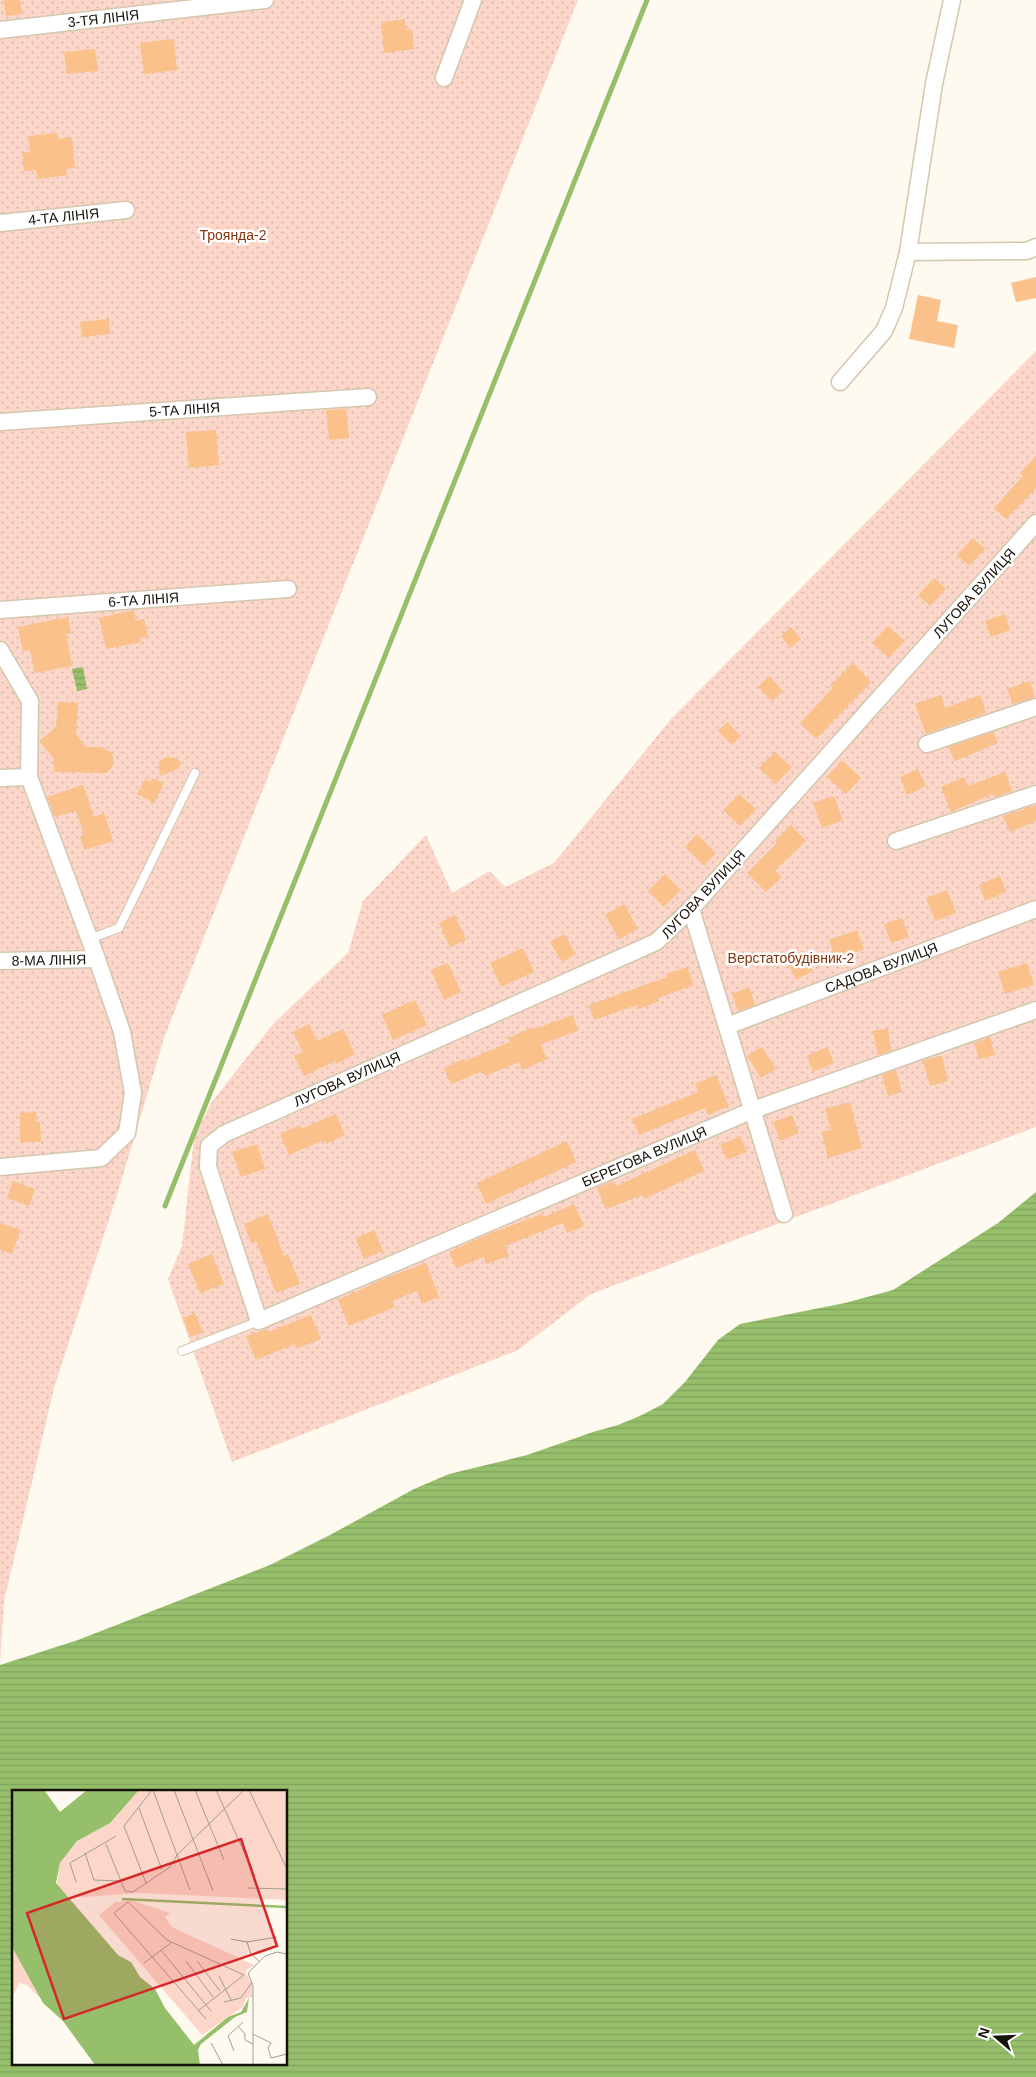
<svg xmlns="http://www.w3.org/2000/svg" width="1036" height="2077" font-family="Helvetica,sans-serif">
<style>
.garden{fill:url(#garden-dots)}
.water{fill:url(#water-rules);fill-rule:evenodd}
.lines{fill:none;stroke-linecap:round;stroke-linejoin:round}
.stream{stroke:#96bf6c;stroke-width:5}
.building{fill:#fac18a}
.service-casing{stroke:#d3c7ae;stroke-width:10}
.minor-casing{stroke:#d3c7ae;stroke-width:19}
.service{stroke:#fff;stroke-width:8}
.minor{stroke:#fff;stroke-width:16}
.labels{text-anchor:middle;dominant-baseline:central;stroke-width:5;stroke-linejoin:round;paint-order:stroke}
.street-label{font-size:14px;fill:#161209;stroke:#fff}
.park-label{font-size:14px;fill:#85340e;stroke:#fff}
.inset-river{fill:none;stroke:#96bf6c;stroke-width:2.5}
.inset-road{fill:none;stroke:#a29d93;stroke-width:1}
.view{fill:#d62828;fill-opacity:0.15;stroke:#d62828;stroke-width:2.5}
.inset-edge{fill:none;stroke:#161209;stroke-width:2.5}
</style>
<defs>
<pattern id="garden-dots" width="8" height="8" patternUnits="userSpaceOnUse" patternTransform="scale(1.25)"><rect width="8" height="8" fill="#fcd6c8"/><path d="M2 2h.1M6 6h.1" fill="none" stroke="#d7b7aa" stroke-width="1.8" stroke-linecap="round"/></pattern>
<pattern id="water-rules" width="6" height="5" patternUnits="userSpaceOnUse" patternTransform="scale(1.25)"><rect width="6" height="5" fill="#96bf6c"/><path d="M0 2.5h6" fill="none" stroke="#81a35c"/></pattern>
</defs>
<rect width="100%" height="100%" fill="#fffaef"/>
<g class="garden">
<path d="M 0,0 L 578,0 L 165,1035 L 117,1195 L 54,1388 L 4,1601 L 0,1664 Z"/>
<path d="M 1036,351 L 1036,1127 L 591,1294 L 518,1350 L 232,1462 L 168,1279 L 182,1246 L 194,1138 L 211,1103 L 273,1024 L 348,953 L 363,901 L 426,835 L 452,893 L 490,871 L 505,887 L 554,863 L 671,719 Z"/>
</g>
<g class="water">
<path d="M 83,667 L 87,689 L 77,691 L 72,669 Z"/>
<path d="M 1036,1192 L 1036,2077 L 0,2077 L 0,1665 L 78,1640 L 270,1565 L 330,1535 L 414,1489 L 449,1474 L 527,1455 L 593,1432 L 618,1425 L 642,1415 L 663,1404 L 685,1382 L 718,1340 L 740,1324 L 845,1303 L 893,1290 L 998,1223 ZM 14,1791 L 286,1791 L 286,2063 L 14,2063 Z"/>
</g>
<g class="lines">
<path class="stream" d="M 165,1206 L 647,0"/>
</g>
<g class="building">
<path d="M 4,0 L 20,0 L 22,14 L 6,16 Z"/>
<path d="M 405,19 L 406,30 L 412,29 L 414,49 L 384,53 L 381,22 Z"/>
<path d="M 174,39 L 177,70 L 144,74 L 140,43 Z"/>
<path d="M 95,49 L 98,71 L 67,74 L 64,52 Z"/>
<path d="M 57,133 L 58,139 L 72,137 L 75,168 L 66,169 L 67,175 L 37,179 L 36,170 L 24,171 L 22,153 L 30,152 L 28,136 Z"/>
<path d="M 1036,277 L 1036,298 L 1016,302 L 1011,283 Z"/>
<path d="M 918,295 L 941,300 L 937,321 L 958,325 L 954,348 L 909,339 Z"/>
<path d="M 109,319 L 110,334 L 82,337 L 80,322 Z"/>
<path d="M 346,409 L 349,438 L 329,440 L 326,410 Z"/>
<path d="M 216,430 L 219,465 L 189,468 L 186,432 Z"/>
<path d="M 1036,456 L 1036,488 L 1006,519 L 994,508 L 1023,476 L 1020,473 Z"/>
<path d="M 973,538 L 985,549 L 969,566 L 957,555 Z"/>
<path d="M 934,578 L 946,589 L 930,606 L 918,595 Z"/>
<path d="M 134,610 L 136,621 L 144,619 L 148,637 L 140,638 L 141,642 L 106,649 L 99,618 Z"/>
<path d="M 1005,614 L 1010,630 L 991,637 L 985,621 Z"/>
<path d="M 68,617 L 71,633 L 66,634 L 72,666 L 35,673 L 30,650 L 23,651 L 18,627 Z"/>
<path d="M 888,626 L 905,641 L 889,658 L 872,643 Z"/>
<path d="M 791,627 L 801,639 L 790,648 L 781,636 Z"/>
<path d="M 853,663 L 871,682 L 816,739 L 800,723 L 833,688 L 830,686 Z"/>
<path d="M 769,676 L 783,691 L 772,701 L 758,687 Z"/>
<path d="M 1030,681 L 1035,697 L 1013,704 L 1007,689 Z"/>
<path d="M 941,695 L 945,708 L 980,695 L 986,713 L 926,734 L 915,704 Z"/>
<path d="M 58,702 L 78,703 L 76,734 L 86,747 L 102,747 L 112,753 L 114,764 L 107,773 L 54,772 L 54,759 L 39,741 L 56,727 Z"/>
<path d="M 727,722 L 741,736 L 732,745 L 718,731 Z"/>
<path d="M 993,732 L 998,743 L 955,761 L 948,747 Z"/>
<path d="M 775,752 L 792,767 L 776,784 L 759,768 Z"/>
<path d="M 166,757 L 177,758 L 181,763 L 178,769 L 160,776 L 159,762 Z"/>
<path d="M 842,760 L 861,778 L 846,794 L 827,777 Z"/>
<path d="M 918,769 L 926,786 L 907,795 L 900,777 Z"/>
<path d="M 1005,772 L 1012,791 L 996,797 L 992,794 L 951,812 L 941,787 L 964,777 L 968,786 Z"/>
<path d="M 152,778 L 164,783 L 154,803 L 137,794 L 145,779 L 150,782 Z"/>
<path d="M 83,785 L 94,817 L 104,813 L 113,841 L 84,850 L 80,836 L 84,835 L 76,811 L 55,817 L 47,797 Z"/>
<path d="M 739,794 L 756,809 L 740,826 L 723,810 Z"/>
<path d="M 834,796 L 843,820 L 822,828 L 813,803 Z"/>
<path d="M 1036,805 L 1036,821 L 1010,832 L 1003,816 Z"/>
<path d="M 791,825 L 806,841 L 775,870 L 782,877 L 766,892 L 747,873 L 777,843 L 775,841 Z"/>
<path d="M 697,834 L 716,853 L 704,866 L 685,847 Z"/>
<path d="M 665,874 L 681,890 L 664,907 L 648,891 Z"/>
<path d="M 1000,876 L 1006,892 L 985,901 L 979,885 Z"/>
<path d="M 947,890 L 956,913 L 935,921 L 926,898 Z"/>
<path d="M 624,904 L 638,929 L 619,939 L 605,915 Z"/>
<path d="M 455,915 L 466,940 L 450,947 L 439,923 Z"/>
<path d="M 902,918 L 909,937 L 891,943 L 884,924 Z"/>
<path d="M 857,930 L 864,949 L 836,960 L 829,940 Z"/>
<path d="M 564,934 L 576,954 L 562,962 L 550,942 Z"/>
<path d="M 523,948 L 534,972 L 501,987 L 490,963 Z"/>
<path d="M 802,951 L 813,971 L 796,980 L 786,959 Z"/>
<path d="M 448,963 L 461,992 L 444,1000 L 431,970 Z"/>
<path d="M 1027,963 L 1034,985 L 1005,994 L 998,972 Z"/>
<path d="M 687,967 L 694,985 L 658,998 L 659,1001 L 638,1009 L 637,1005 L 594,1020 L 589,1005 L 667,977 L 666,974 Z"/>
<path d="M 749,987 L 755,1005 L 738,1011 L 732,994 Z"/>
<path d="M 415,1000 L 427,1025 L 393,1040 L 382,1015 Z"/>
<path d="M 573,1015 L 578,1031 L 541,1044 L 547,1059 L 522,1070 L 519,1062 L 485,1076 L 483,1071 L 451,1084 L 444,1068 L 464,1059 L 465,1061 L 510,1042 L 508,1038 L 533,1027 L 534,1029 Z"/>
<path d="M 309,1024 L 317,1041 L 343,1029 L 355,1054 L 336,1064 L 335,1061 L 304,1076 L 294,1056 L 303,1052 L 293,1032 Z"/>
<path d="M 888,1028 L 891,1051 L 878,1055 L 873,1031 Z"/>
<path d="M 990,1037 L 995,1055 L 979,1059 L 974,1043 Z"/>
<path d="M 762,1047 L 776,1069 L 761,1078 L 747,1056 Z"/>
<path d="M 827,1047 L 834,1063 L 813,1072 L 807,1056 Z"/>
<path d="M 942,1056 L 948,1081 L 930,1086 L 923,1060 Z"/>
<path d="M 896,1070 L 902,1092 L 888,1096 L 882,1075 Z"/>
<path d="M 716,1075 L 729,1106 L 708,1115 L 705,1108 L 639,1135 L 632,1119 L 698,1092 L 695,1084 Z"/>
<path d="M 850,1102 L 862,1148 L 828,1158 L 822,1132 L 831,1130 L 825,1109 Z"/>
<path d="M 36,1112 L 36,1122 L 40,1122 L 41,1142 L 20,1142 L 20,1113 Z"/>
<path d="M 336,1114 L 345,1135 L 326,1144 L 324,1140 L 289,1155 L 280,1134 L 300,1125 L 301,1129 Z"/>
<path d="M 792,1115 L 799,1133 L 780,1141 L 773,1122 Z"/>
<path d="M 740,1136 L 747,1152 L 727,1160 L 720,1145 Z"/>
<path d="M 567,1141 L 576,1162 L 486,1204 L 477,1183 Z"/>
<path d="M 257,1144 L 265,1169 L 241,1177 L 232,1152 Z"/>
<path d="M 695,1150 L 704,1171 L 644,1199 L 642,1195 L 606,1209 L 597,1188 L 613,1181 L 616,1186 Z"/>
<path d="M 13,1181 L 35,1189 L 29,1206 L 7,1198 Z"/>
<path d="M 574,1204 L 584,1226 L 567,1233 L 563,1223 L 505,1246 L 509,1256 L 486,1264 L 484,1257 L 456,1268 L 449,1252 L 483,1236 L 542,1214 L 544,1217 Z"/>
<path d="M 268,1214 L 284,1256 L 288,1254 L 300,1284 L 276,1293 L 256,1241 L 251,1243 L 244,1224 Z"/>
<path d="M 0,1223 L 21,1230 L 12,1254 L 0,1250 Z"/>
<path d="M 374,1230 L 383,1251 L 364,1259 L 356,1238 Z"/>
<path d="M 212,1254 L 224,1284 L 200,1293 L 188,1264 Z"/>
<path d="M 426,1263 L 439,1297 L 422,1304 L 417,1291 L 392,1301 L 395,1307 L 349,1326 L 338,1300 L 383,1279 Z"/>
<path d="M 195,1313 L 203,1332 L 190,1337 L 183,1318 Z"/>
<path d="M 311,1315 L 321,1339 L 296,1349 L 295,1344 L 256,1360 L 246,1336 L 267,1329 L 268,1332 Z"/>
</g>
<g class="lines">
<defs>
<g id="service">
<path d="M 89,939 L 119,928 L 195,773"/>
<path d="M 182,1351 L 259,1321"/>
</g>
<g id="minor">
<path id="s1" d="M 0,30 L 265,0"/>
<path d="M 444,78 L 473,0"/>
<path id="s2" d="M 0,223 L 126,210"/>
<path d="M 908,252 L 934,84 L 952,0"/>
<path d="M 840,382 L 884,331 L 894,308 L 908,252 L 1027,251 L 1036,247"/>
<path id="s3" d="M 0,422 L 368,397"/>
<path id="s4" d="M 1036,523 L 691,909 L 656,942 L 224,1134 L 209,1146 L 208,1167 L 259,1321 L 753,1110 L 1036,1010"/>
<path id="s5" d="M 0,610 L 288,589"/>
<path d="M 0,650 L 30,701 L 29,777 L 97,959 L 122,1032 L 133,1093 L 127,1133 L 101,1158 L 0,1167"/>
<path d="M 927,744 L 1036,707"/>
<path d="M 0,778 L 29,777"/>
<path d="M 896,841 L 1036,794"/>
<path d="M 691,909 L 784,1214"/>
<path id="s6" d="M 0,961 L 97,959"/>
<path id="s7" d="M 727,1026 L 1036,909"/>
</g>
</defs>
<use href="#service" class="service-casing"/>
<use href="#minor" class="minor-casing"/>
<use href="#service" class="service"/>
<use href="#minor" class="minor"/>
</g>
<g class="labels">
<g class="street-label">
<text stroke="none"><textPath href="#s1" startOffset="104">3-ТЯ ЛІНІЯ</textPath></text>
<text stroke="none"><textPath href="#s2" startOffset="64">4-ТА ЛІНІЯ</textPath></text>
<text stroke="none"><textPath href="#s3" startOffset="185">5-ТА ЛІНІЯ</textPath></text>
<text transform="translate(974 593) rotate(-48)">ЛУГОВА ВУЛИЦЯ</text>
<text stroke="none"><textPath href="#s5" startOffset="144">6-ТА ЛІНІЯ</textPath></text>
<text transform="translate(703 894) rotate(-47)">ЛУГОВА ВУЛИЦЯ</text>
<text stroke="none"><textPath href="#s6" startOffset="49">8-МА ЛІНІЯ</textPath></text>
<text stroke="none"><textPath href="#s7" startOffset="165">САДОВА ВУЛИЦЯ</textPath></text>
<text transform="translate(347 1079) rotate(-24)">ЛУГОВА ВУЛИЦЯ</text>
<text stroke="none"><textPath href="#s4" startOffset="1660">БЕРЕГОВА ВУЛИЦЯ</textPath></text>
</g>
<g class="park-label">
<text x="233" y="235">Троянда-2</text>
<text x="791" y="958">Верстатобудівник-2</text>
</g>
</g>
<g transform="translate(12 1790)">
<rect width="275" height="275" fill="#fffaef"/>
<path d="M 0,174 L 9,189 L 1,206 L 0,221 Z" fill="#fcd6c8"/>
<path d="M 0,157 L 13,176 L 28,208 L 15,195 L 8,193 L 1,178 Z" fill="#fcd6c8"/>
<path d="M 127,0 L 272,0 L 275,7 L 275,110 L 128,103 L 57,108 L 45,95 L 48,73 L 67,49 L 98,33 ZM 119,110 L 158,123 L 153,127 L 160,137 L 242,175 L 233,181 L 240,195 L 241,207 L 234,208 L 231,217 L 190,245 L 87,125 L 103,112 Z" fill="#fcd6c8"/>
<path d="M 0,0 L 32,0 L 48,22 L 75,0 L 127,0 L 98,33 L 65,51 L 48,73 L 44,93 L 106,165 L 119,172 L 128,187 L 143,199 L 153,218 L 182,255 L 216,227 L 229,222 L 237,208 L 235,222 L 223,227 L 189,254 L 186,260 L 188,275 L 83,275 L 51,231 L 31,213 L 0,157 Z" fill="#96bf6c"/>
<path class="inset-river" d="M 110,109 L 275,117"/>
<path class="inset-road" d="M 141,0 L 178,100M 162,0 L 201,101M 183,0 L 212,70M 204,0 L 243,86M 237,0 L 275,79M 127,18 L 150,80M 94,54 L 113,101 L 121,102 L 158,77 L 165,65 L 232,0M 73,63 L 82,90 L 109,91M 64,92 L 58,73 L 104,46M 134,93 L 112,36 L 140,0M 236,98 L 275,99M 219,149 L 235,152 L 239,164 L 248,172M 235,152 L 265,147M 149,160 L 199,221M 174,171 L 201,207M 185,171 L 208,201M 132,173 L 159,153M 207,186 L 219,210M 212,212 L 229,208 L 240,192M 187,220 L 232,185 L 155,150 L 116,112 L 102,123 L 194,229M 227,237 L 233,244 L 233,250 L 241,254M 241,244 L 259,253 L 256,258 L 259,268 L 275,264M 199,253 L 211,275M 222,261 L 216,246 L 231,232M 241,275 L 241,196 L 236,183 L 253,166 L 265,162 L 275,164"/>
<path class="view" d="M 229,49 L 265,156 L 52,229 L 15,123 Z"/>
<rect width="275" height="275" class="inset-edge"/>
</g>
<g transform="translate(996 2037) rotate(289)" stroke="#ffffff" stroke-width="4" paint-order="stroke">
<path d="M0-4L9 19L0 12L-9 19Z" fill="#161209"/>
<text y="-8" font-size="14" font-weight="bold" text-anchor="middle" fill="#161209">N</text>
</g>
</svg>
